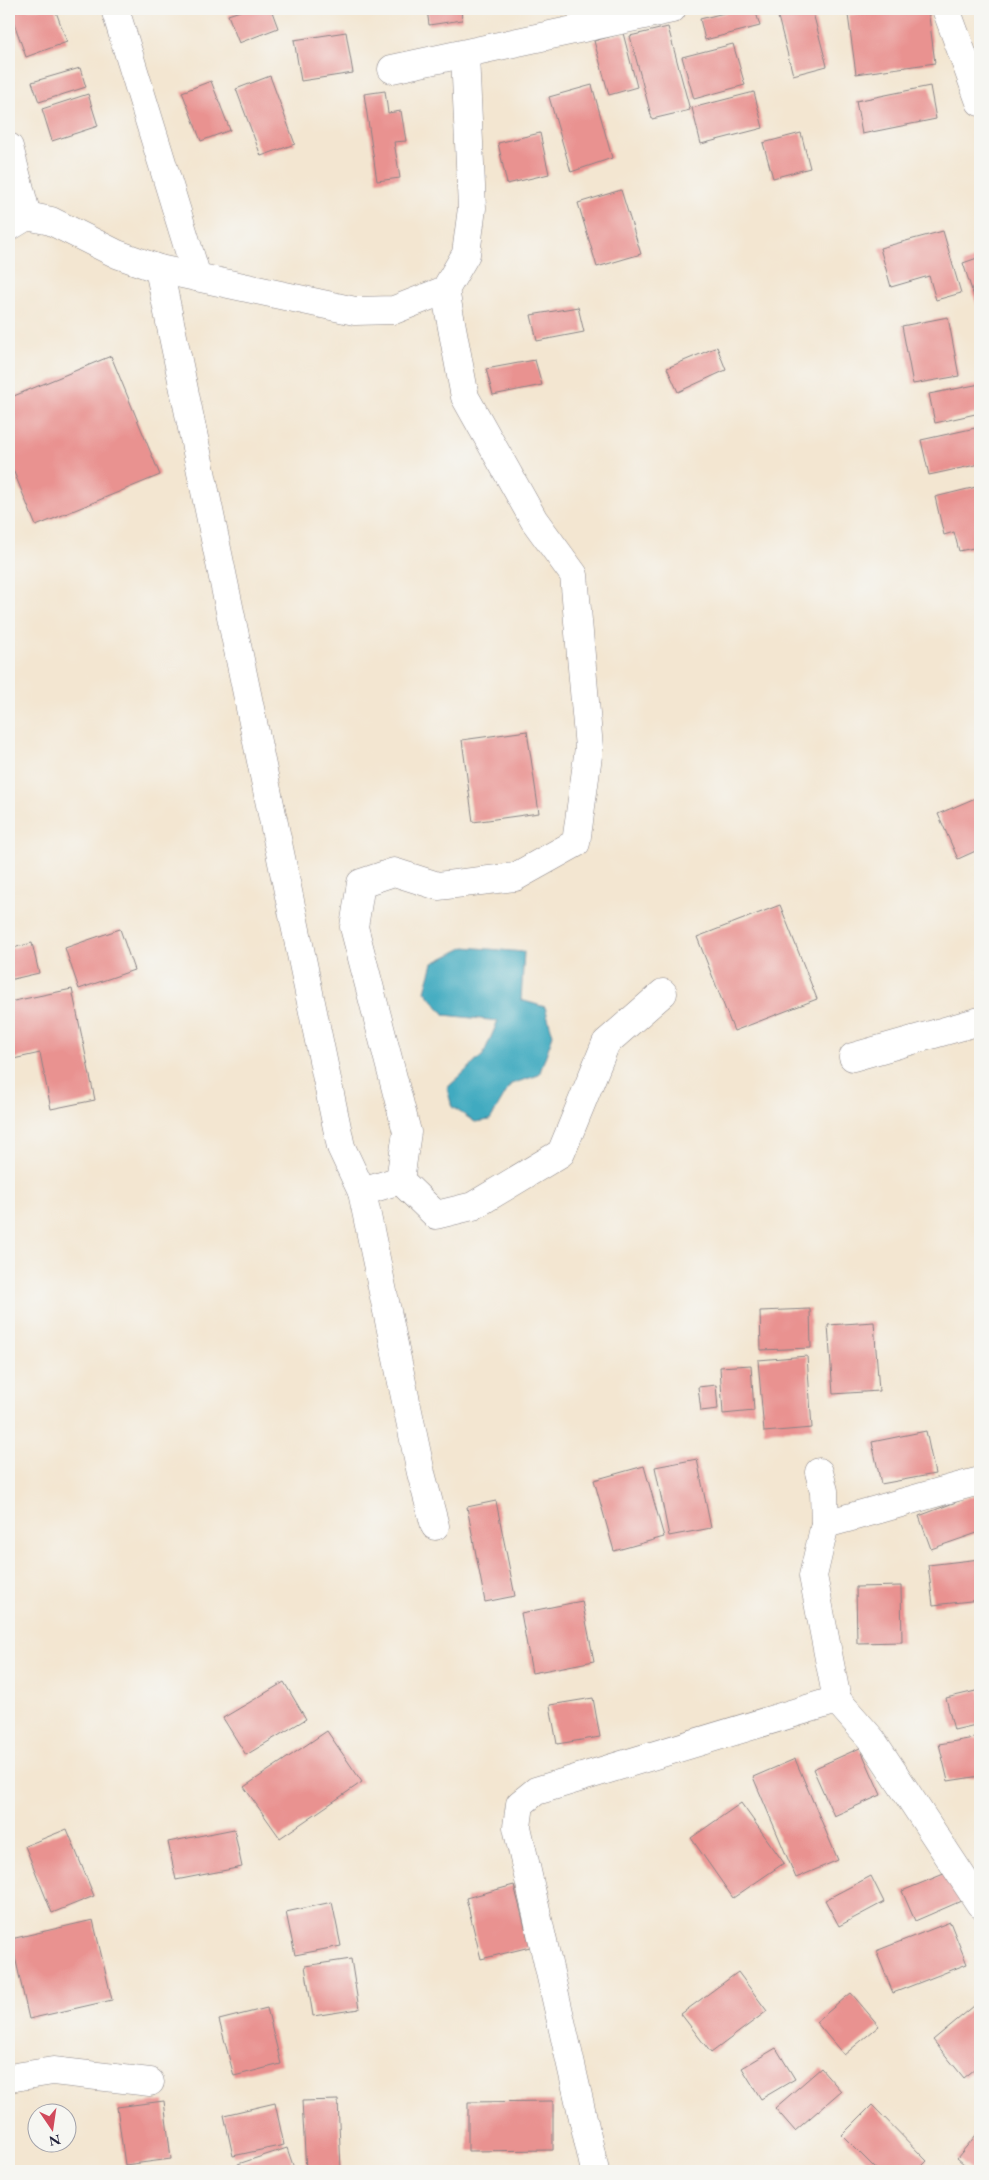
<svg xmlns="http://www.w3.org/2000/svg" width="989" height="2180" font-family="'EB Garamond',serif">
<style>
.water{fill:#40aac0;stroke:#31667e}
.building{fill:#e99290}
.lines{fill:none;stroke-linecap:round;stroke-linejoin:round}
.street-casing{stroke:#8a8486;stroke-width:29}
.street{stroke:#fff;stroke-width:28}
</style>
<rect width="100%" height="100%" fill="#f6f6f2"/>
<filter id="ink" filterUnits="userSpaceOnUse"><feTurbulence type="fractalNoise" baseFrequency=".02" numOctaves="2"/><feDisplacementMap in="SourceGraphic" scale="10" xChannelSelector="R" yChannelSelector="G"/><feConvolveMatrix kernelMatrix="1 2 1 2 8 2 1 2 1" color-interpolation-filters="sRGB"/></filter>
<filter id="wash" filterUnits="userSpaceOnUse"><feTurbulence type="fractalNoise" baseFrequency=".0096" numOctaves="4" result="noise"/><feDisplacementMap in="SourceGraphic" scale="20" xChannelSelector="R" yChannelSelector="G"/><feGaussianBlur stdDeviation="1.12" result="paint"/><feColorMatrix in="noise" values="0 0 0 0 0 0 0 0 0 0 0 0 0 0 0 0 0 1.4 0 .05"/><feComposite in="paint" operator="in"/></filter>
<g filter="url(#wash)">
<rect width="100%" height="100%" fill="#f3e6d1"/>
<path class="water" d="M 465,947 L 524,952 L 521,1000 L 545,1007 L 553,1035 L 539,1075 L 511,1084 L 490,1120 L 475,1122 L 452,1107 L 447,1088 L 483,1055 L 498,1021 L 445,1015 L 425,991 L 433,963 Z"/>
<g id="blocks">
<g class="building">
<path d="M 9,9 L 55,9 L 67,42 L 26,57 Z"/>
<path d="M 246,9 L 271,9 L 278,28 L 239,43 L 228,15 Z"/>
<path d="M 427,9 L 461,9 L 462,20 L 429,25 Z"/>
<path d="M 740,9 L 755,9 L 760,26 L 705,40 L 700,19 Z"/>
<path d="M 776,9 L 812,9 L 827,66 L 793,75 Z"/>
<path d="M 894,9 L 928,9 L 935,63 L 856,74 L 848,15 Z"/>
<path d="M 668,27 L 690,110 L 652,119 L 630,36 Z"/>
<path d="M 346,32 L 353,73 L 301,81 L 294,40 Z"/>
<path d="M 623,33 L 637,87 L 609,95 L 594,41 Z"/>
<path d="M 733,44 L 745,85 L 694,99 L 682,57 Z"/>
<path d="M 80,68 L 86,87 L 39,102 L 32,82 Z"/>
<path d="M 270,76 L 295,144 L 261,156 L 236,89 Z"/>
<path d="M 211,81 L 230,130 L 201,141 L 182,92 Z"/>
<path d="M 592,85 L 612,158 L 571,172 L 549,97 Z"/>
<path d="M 930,86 L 936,119 L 862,134 L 856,101 Z"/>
<path d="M 385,91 L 388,113 L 401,111 L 406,141 L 394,142 L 400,178 L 377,181 L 364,94 Z"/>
<path d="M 754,92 L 763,128 L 701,144 L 692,108 Z"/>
<path d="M 88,94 L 98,126 L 52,141 L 42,109 Z"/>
<path d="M 540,133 L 549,174 L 507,184 L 498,143 Z"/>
<path d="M 801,133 L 810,168 L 773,178 L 763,143 Z"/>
<path d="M 621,190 L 641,254 L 597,267 L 578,203 Z"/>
<path d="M 943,231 L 961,293 L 936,300 L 929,276 L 891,287 L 880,248 Z"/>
<path d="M 980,257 L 980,315 L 963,263 Z"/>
<path d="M 578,307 L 584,332 L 537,341 L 531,315 Z"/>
<path d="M 948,317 L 959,376 L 913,384 L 902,326 Z"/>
<path d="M 717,347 L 726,370 L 678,392 L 667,368 Z"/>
<path d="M 111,356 L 160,475 L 36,526 L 9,460 L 9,398 Z"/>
<path d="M 535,360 L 542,385 L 493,395 L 486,369 Z"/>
<path d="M 980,384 L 980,413 L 935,423 L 929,394 Z"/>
<path d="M 980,427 L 980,464 L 929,475 L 921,440 Z"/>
<path d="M 980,486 L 980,552 L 978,547 L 959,551 L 954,532 L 944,535 L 935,497 Z"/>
<path d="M 527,731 L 539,813 L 473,822 L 462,740 Z"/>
<path d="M 980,796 L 980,849 L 958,859 L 938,814 Z"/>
<path d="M 780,905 L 817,999 L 734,1031 L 697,937 Z"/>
<path d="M 120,929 L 134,970 L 79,989 L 65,948 Z"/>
<path d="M 32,943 L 39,973 L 9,980 L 9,949 Z"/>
<path d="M 72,989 L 95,1100 L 51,1109 L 40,1053 L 9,1060 L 9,1002 Z"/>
<path d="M 810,1309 L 811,1348 L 761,1350 L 760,1311 Z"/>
<path d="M 874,1322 L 879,1391 L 833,1394 L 828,1325 Z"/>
<path d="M 807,1356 L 812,1428 L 764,1432 L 758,1360 Z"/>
<path d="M 751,1365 L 754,1411 L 723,1414 L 720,1367 Z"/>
<path d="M 716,1385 L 718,1409 L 701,1411 L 698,1387 Z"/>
<path d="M 926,1431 L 935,1474 L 881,1484 L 872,1442 Z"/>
<path d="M 697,1459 L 711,1528 L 669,1536 L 655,1467 Z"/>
<path d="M 644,1466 L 664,1537 L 614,1551 L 594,1480 Z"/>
<path d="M 980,1493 L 980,1532 L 931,1549 L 919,1516 Z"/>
<path d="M 496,1501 L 515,1596 L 485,1602 L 467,1507 Z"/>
<path d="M 980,1559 L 980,1600 L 933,1605 L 928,1565 Z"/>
<path d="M 901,1586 L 902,1642 L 857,1643 L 856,1587 Z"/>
<path d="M 582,1601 L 594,1661 L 532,1673 L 521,1613 Z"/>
<path d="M 284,1682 L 306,1719 L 246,1755 L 223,1718 Z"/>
<path d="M 980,1690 L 980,1724 L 954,1730 L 946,1698 Z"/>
<path d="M 593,1698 L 600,1737 L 557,1744 L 550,1705 Z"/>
<path d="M 327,1731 L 362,1782 L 280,1838 L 244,1787 Z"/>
<path d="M 980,1737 L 980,1776 L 948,1781 L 939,1744 Z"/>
<path d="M 860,1748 L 881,1795 L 834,1816 L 813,1769 Z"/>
<path d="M 795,1759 L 838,1860 L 796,1878 L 753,1777 Z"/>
<path d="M 741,1803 L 784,1863 L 733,1898 L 691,1838 Z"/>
<path d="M 67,1829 L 94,1896 L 52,1913 L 25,1846 Z"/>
<path d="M 234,1829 L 242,1867 L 176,1880 L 168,1842 Z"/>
<path d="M 956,1869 L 968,1898 L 915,1921 L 902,1891 Z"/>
<path d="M 871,1876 L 884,1902 L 839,1926 L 825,1900 Z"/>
<path d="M 514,1885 L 530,1947 L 481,1959 L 466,1898 Z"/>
<path d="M 332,1902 L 341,1946 L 295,1955 L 286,1912 Z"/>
<path d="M 93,1920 L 112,2000 L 29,2019 L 11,1939 Z"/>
<path d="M 950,1922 L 967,1964 L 893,1993 L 876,1951 Z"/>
<path d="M 351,1959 L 359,2009 L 313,2016 L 305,1966 Z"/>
<path d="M 738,1972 L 767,2011 L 711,2053 L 681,2014 Z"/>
<path d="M 851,1993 L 879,2026 L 844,2055 L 816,2022 Z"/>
<path d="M 980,2001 L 980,2065 L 964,2078 L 933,2040 Z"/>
<path d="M 267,2008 L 281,2064 L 234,2076 L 219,2020 Z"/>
<path d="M 776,2048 L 795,2079 L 761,2099 L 742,2068 Z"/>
<path d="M 821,2068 L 841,2091 L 795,2131 L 775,2108 Z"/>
<path d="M 338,2100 L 341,2170 L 306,2171 L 302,2101 Z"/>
<path d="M 164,2101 L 171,2159 L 125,2165 L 117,2107 Z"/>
<path d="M 553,2101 L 553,2150 L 468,2151 L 468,2102 Z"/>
<path d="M 275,2103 L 284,2145 L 233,2156 L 224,2115 Z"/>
<path d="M 872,2105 L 927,2161 L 917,2171 L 878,2171 L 842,2135 Z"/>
<path d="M 976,2135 L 980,2138 L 980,2171 L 972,2171 L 957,2158 Z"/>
<path d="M 287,2148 L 295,2171 L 240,2171 L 238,2164 Z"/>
</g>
</g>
</g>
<g filter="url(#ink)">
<use href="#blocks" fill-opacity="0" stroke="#8a8486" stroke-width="1"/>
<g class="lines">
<defs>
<g id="street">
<path d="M 115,9 L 197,277"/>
<path d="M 946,9 L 980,102"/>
<path d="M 392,69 L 672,9"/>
<path d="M 9,147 L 27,216"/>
<path d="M 9,227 L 27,216 L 51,221 L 117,254 L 159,269 L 355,311 L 394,310 L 445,290 L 466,254 L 472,208 L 465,55"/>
<path d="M 159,269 L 341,1147 L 362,1192 L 400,1180"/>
<path d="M 853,1057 L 980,1021"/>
<path d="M 400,1180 L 407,1132 L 354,927 L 361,883 L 394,872 L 438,886 L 515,877 L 576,843 L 589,748 L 574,575 L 534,520 L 465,397 L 445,290"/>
<path d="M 400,1180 L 436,1215 L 473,1206 L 561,1153 L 606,1043 L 663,993"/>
<path d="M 362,1192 L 421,1473 L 435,1526"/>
<path d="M 819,1472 L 824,1491 L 825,1524 L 813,1576 L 837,1700"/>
<path d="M 825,1524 C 877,1511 928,1494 980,1481"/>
<path d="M 9,2078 L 53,2071 L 150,2082"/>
<path d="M 595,2171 L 517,1827 L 520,1804 L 536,1791 L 837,1700 L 872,1740 L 980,1904"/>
</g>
</defs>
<use href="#street" class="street-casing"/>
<use href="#street" class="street"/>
</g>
</g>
<rect width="989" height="2180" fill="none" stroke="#f6f6f2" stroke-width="30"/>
<g transform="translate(52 2128) rotate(167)"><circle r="24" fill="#f6f6f2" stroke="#a1a1a9"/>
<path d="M0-4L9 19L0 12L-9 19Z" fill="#d1495b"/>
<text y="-8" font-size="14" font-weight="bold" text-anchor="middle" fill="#22223b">N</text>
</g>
</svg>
